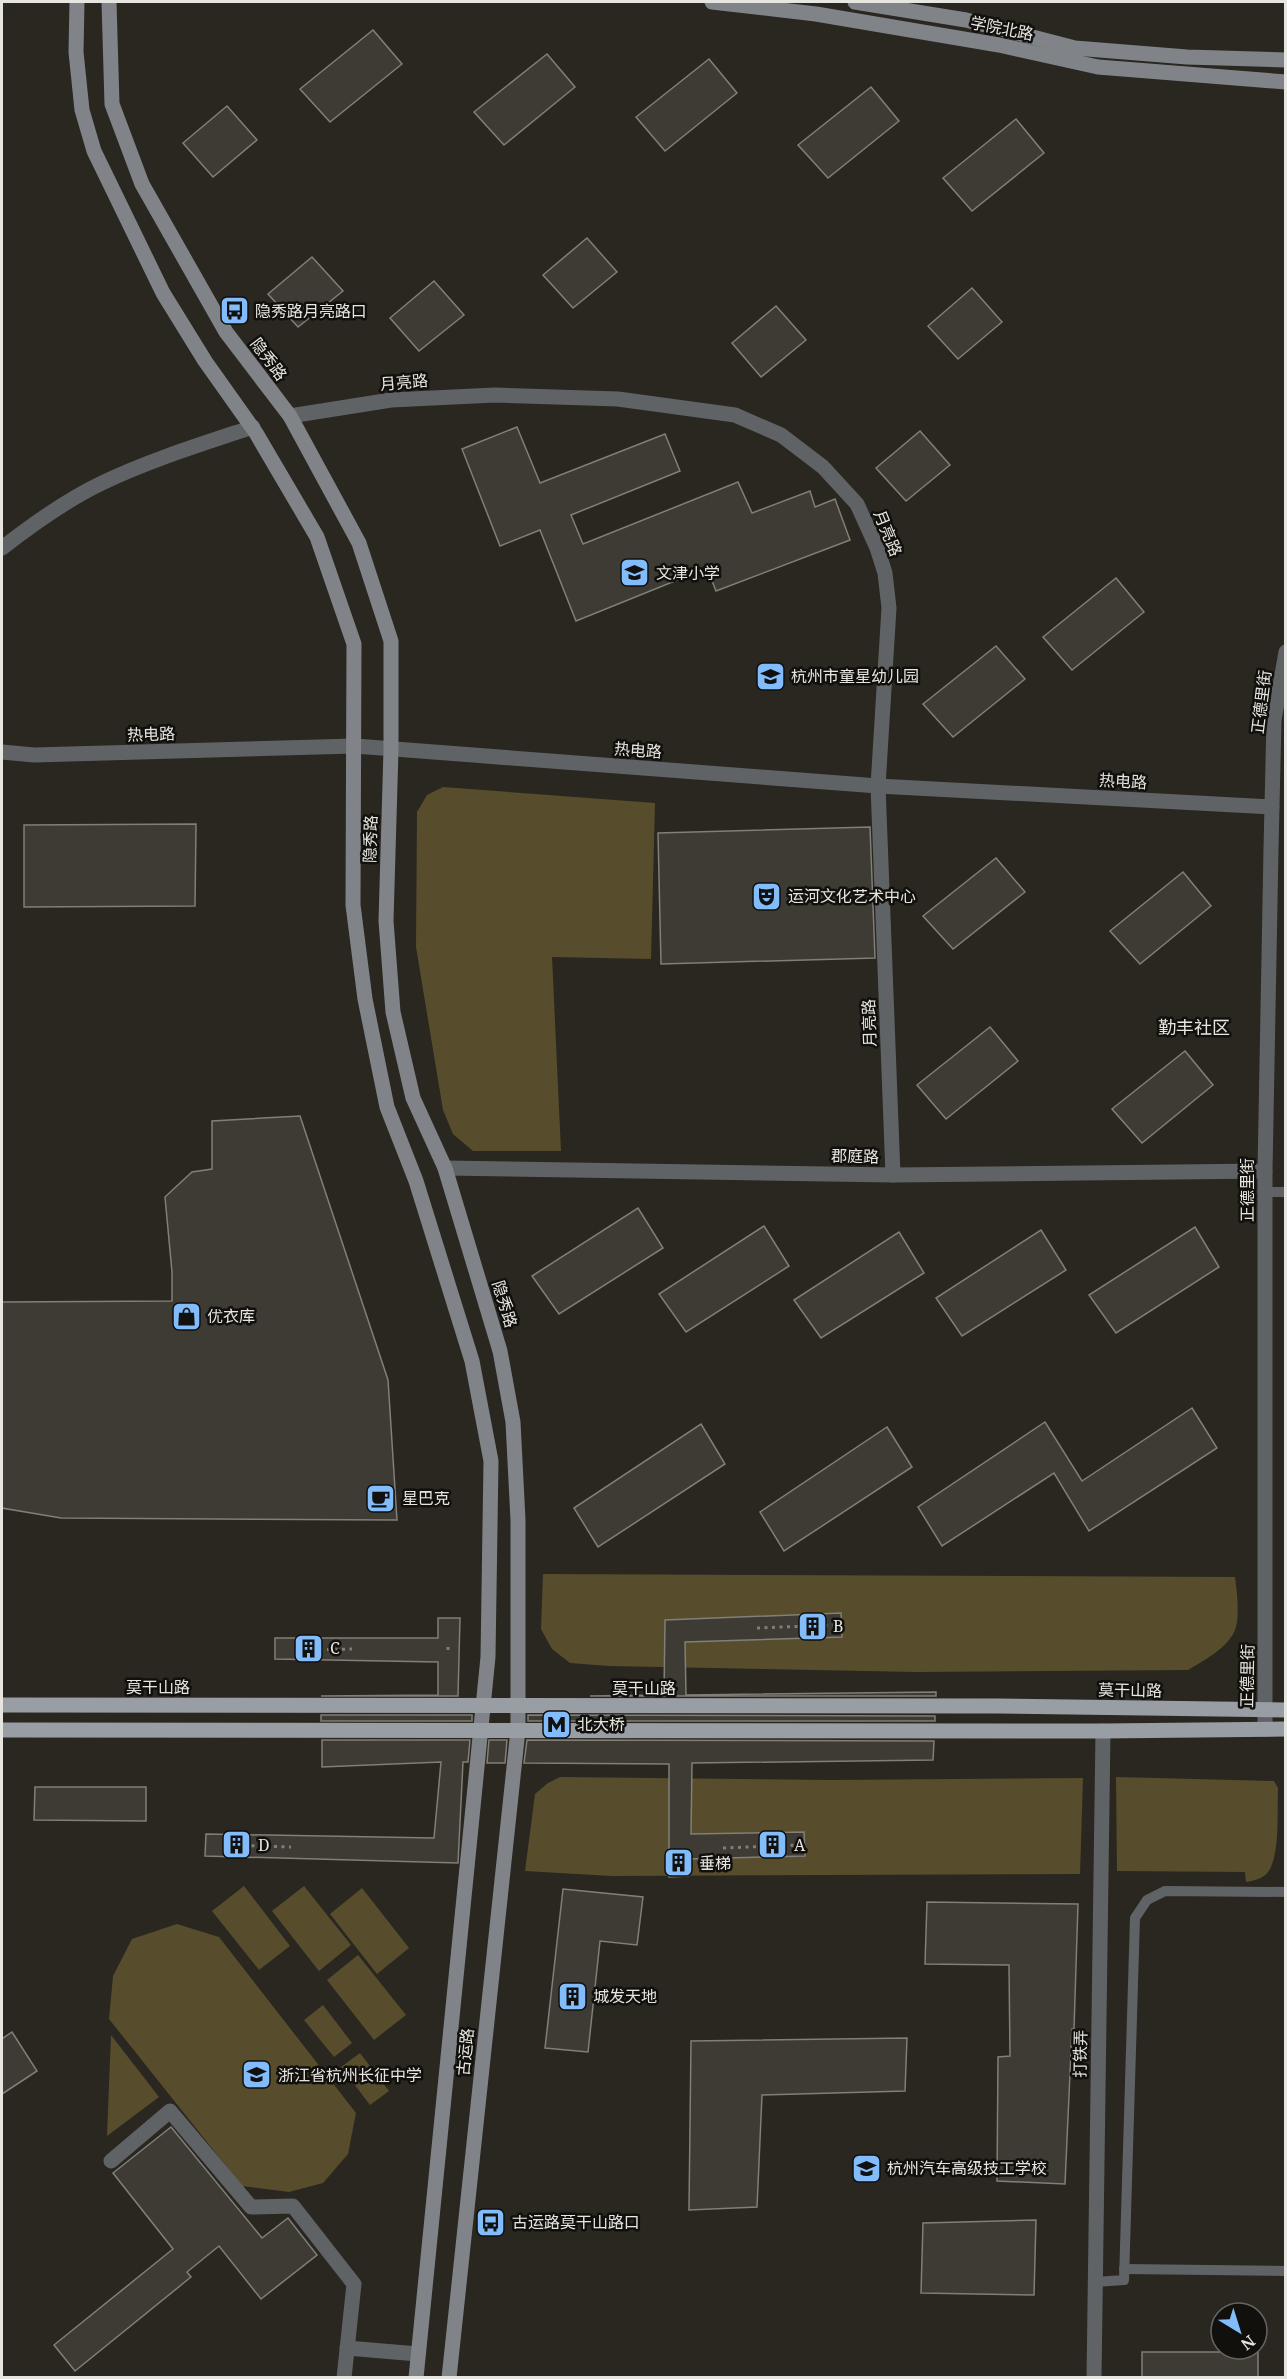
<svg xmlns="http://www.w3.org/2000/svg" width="1287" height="2379" font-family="'Noto Serif','Noto Sans SC',serif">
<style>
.green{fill:#574d2c}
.building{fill:#3d3b34;stroke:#817f77;stroke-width:1.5}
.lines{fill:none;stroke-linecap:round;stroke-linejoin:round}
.path{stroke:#807e78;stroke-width:3;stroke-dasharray:3 4.5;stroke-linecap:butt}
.service{stroke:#606365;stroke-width:10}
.minor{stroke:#606365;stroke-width:15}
.tertiary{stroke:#606365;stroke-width:15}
.secondary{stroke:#808489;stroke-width:15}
.primary{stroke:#999ea4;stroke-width:15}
.labels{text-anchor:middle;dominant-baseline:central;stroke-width:5;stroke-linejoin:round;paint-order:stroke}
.street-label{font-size:16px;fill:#e6e5e0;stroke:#11100d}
.poi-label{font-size:16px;fill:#e6e5e0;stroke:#11100d;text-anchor:start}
.neighbourhood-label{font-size:18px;fill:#e6e5e0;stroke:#11100d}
</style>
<rect width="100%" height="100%" fill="#292720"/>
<g class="green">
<path d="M 443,787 L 655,803 L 651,959 L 552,957 L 561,1151 L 473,1151 L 453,1134 L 443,1110 L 416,947 L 417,812 L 427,795 Z"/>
<path d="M 543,1574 L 1235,1577 C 1237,1591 1240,1617 1235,1630 C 1228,1648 1203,1661 1188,1670 L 917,1672 L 609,1666 L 570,1663 L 552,1649 L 541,1629 Z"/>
<path d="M 560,1777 L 831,1780 L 1083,1778 L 1080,1874 L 612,1876 L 525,1871 L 535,1794 L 548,1783 Z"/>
<path d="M 1116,1777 L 1274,1781 L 1278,1788 C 1277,1810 1280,1850 1270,1869 C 1266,1878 1254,1881 1246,1882 L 1245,1872 L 1117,1871 Z"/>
<path d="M 244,1886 L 290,1946 L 259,1970 L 212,1911 Z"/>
<path d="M 304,1886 L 351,1945 L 319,1971 L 272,1911 Z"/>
<path d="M 362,1888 L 409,1948 L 377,1974 L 330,1914 Z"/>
<path d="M 177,1924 L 219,1937 L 356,2113 L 348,2154 L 323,2183 L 289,2192 L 242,2186 L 109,2019 L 113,1976 L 132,1939 Z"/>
<path d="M 358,1955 L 406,2015 L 374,2040 L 327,1980 Z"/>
<path d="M 323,2005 L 352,2043 L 334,2057 L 304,2020 Z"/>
<path d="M 111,2035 L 159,2097 L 107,2136 Z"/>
<path d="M 360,2053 L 389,2091 L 370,2105 L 341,2067 Z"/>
</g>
<g class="building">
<path d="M 373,30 L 402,64 L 330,122 L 300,89 Z"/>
<path d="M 547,54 L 575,87 L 504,145 L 474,112 Z"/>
<path d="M 709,59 L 737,93 L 665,151 L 636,117 Z"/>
<path d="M 871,87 L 899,121 L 828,178 L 798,145 Z"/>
<path d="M 227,106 L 257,140 L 213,177 L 183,143 Z"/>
<path d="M 1016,119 L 1044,153 L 972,211 L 943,178 Z"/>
<path d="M 587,238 L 617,272 L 573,308 L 543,275 Z"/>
<path d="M 312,257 L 343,291 L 298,327 L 268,294 Z"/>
<path d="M 434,281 L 464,315 L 419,351 L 390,318 Z"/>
<path d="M 972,288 L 1002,322 L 958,359 L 928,326 Z"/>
<path d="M 776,306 L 806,340 L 761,377 L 732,343 Z"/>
<path d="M 517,427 L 540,483 L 665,434 L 680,471 L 571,515 L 583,544 L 738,482 L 752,513 L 810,491 L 815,507 L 835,499 L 850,540 L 716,591 L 707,568 L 576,621 L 540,530 L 500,546 L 462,449 Z"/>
<path d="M 920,431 L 950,465 L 906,501 L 876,468 Z"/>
<path d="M 1116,578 L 1144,612 L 1072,670 L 1043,637 Z"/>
<path d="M 996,646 L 1025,679 L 953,737 L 923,704 Z"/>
<path d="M 196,824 L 195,906 L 24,907 L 24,825 Z"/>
<path d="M 870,827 L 875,958 L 661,964 L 658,833 Z"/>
<path d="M 996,858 L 1025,892 L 953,949 L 923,916 Z"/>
<path d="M 1183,872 L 1211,906 L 1140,964 L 1110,931 Z"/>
<path d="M 990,1027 L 1018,1061 L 946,1119 L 917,1085 Z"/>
<path d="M 1185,1051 L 1213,1085 L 1142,1143 L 1112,1109 Z"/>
<path d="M 300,1116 L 388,1380 L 397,1520 L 61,1518 L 2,1508 L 2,1302 L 172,1301 L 172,1272 L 165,1197 L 192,1172 L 212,1169 L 212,1121 Z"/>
<path d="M 638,1208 L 663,1248 L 559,1314 L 532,1276 Z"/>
<path d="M 764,1226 L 789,1266 L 686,1332 L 659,1294 Z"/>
<path d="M 1195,1227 L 1219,1267 L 1116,1333 L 1089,1295 Z"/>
<path d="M 1041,1230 L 1066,1270 L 962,1336 L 936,1298 Z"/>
<path d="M 899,1232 L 924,1273 L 821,1338 L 794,1300 Z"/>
<path d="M 1192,1408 L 1217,1448 L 1089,1531 L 1054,1473 L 942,1546 L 918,1507 L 1045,1422 L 1082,1481 Z"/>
<path d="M 701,1424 L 725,1464 L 598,1547 L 574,1508 Z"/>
<path d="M 887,1427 L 912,1467 L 784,1551 L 760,1512 Z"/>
<path d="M 841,1613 L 842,1637 L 685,1642 L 686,1695 L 936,1692 L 936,1696 L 590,1696 L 664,1695 L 665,1620 Z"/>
<path d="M 438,1618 L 460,1618 L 458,1696 L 321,1696 L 438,1695 L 438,1662 L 275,1659 L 275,1638 L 438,1638 Z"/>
<rect x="321" y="1715" width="151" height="6"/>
<path d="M 528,1715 L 935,1716 L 935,1721 L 528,1721 Z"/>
<path d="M 322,1740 L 470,1740 L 468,1762 L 463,1762 L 458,1863 L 205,1856 L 206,1834 L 434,1838 L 441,1762 L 322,1767 Z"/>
<path d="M 489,1740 L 507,1740 L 505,1763 L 487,1763 Z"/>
<path d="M 527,1740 L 934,1741 L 933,1760 L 692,1763 L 691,1834 L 804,1832 L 805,1856 L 688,1859 L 688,1876 L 669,1877 L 669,1764 L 524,1763 Z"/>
<path d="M 35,1787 L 146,1787 L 146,1821 L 34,1820 Z"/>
<path d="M 563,1889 L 643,1897 L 637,1945 L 600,1941 L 588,2052 L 545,2048 Z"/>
<path d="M 927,1902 L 1078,1904 L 1074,2029 L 1072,2029 L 1065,2184 L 997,2181 L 998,2057 L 1010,2056 L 1009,1965 L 925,1964 Z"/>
<path d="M 12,2032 L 37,2071 L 2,2094 L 2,2039 Z"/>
<path d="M 907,2038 L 905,2091 L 762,2095 L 757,2207 L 689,2210 L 691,2041 Z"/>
<path d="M 171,2127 L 262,2238 L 288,2218 L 317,2255 L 261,2299 L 219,2246 L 187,2272 L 191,2277 L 75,2371 L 54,2345 L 173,2249 L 113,2173 Z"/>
<path d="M 1036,2220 L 1034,2295 L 921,2293 L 923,2223 Z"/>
<rect x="1142" y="2352" width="116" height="26"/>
</g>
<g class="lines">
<g class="path">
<path d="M 757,1628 L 834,1625"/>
<path d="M 297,1650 L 352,1649"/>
<path d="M 448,1650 L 448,1645"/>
<path d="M 229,1845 L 291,1847"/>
<path d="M 723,1848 L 799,1845"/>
</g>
<g class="service">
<path d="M 1265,1192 L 1286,1192"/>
<path d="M 1124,2269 L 1286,2271"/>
<path d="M 1095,2282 L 1124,2280 L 1135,1918 L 1147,1900 L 1165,1891 L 1286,1892"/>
</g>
<g class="minor">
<path d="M 290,416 L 391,400 L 495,395 L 618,399 L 735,415 L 781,435 L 823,467 L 857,504 L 877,548 L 885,573 L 889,608 L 878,786 L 893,1175"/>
<path d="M 2,548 C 33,524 66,500 102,483 C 150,460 202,444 253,427"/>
<path d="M 445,1168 L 893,1175 L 1265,1171"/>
<path d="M 111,2161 L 170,2111 L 251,2207 L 293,2206 L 354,2284 L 344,2378"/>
<path d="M 347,2348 L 418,2354"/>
<path d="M 1094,2378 L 1103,1731"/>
</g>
<g class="tertiary">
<path d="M 2,752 L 34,755 L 355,746 L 878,786 L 1272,807"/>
<path d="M 1265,1729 L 1265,1171 L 1271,849 L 1274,720 L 1286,652"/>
</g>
<g class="secondary">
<path d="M 77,2 L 76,52 L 82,110 L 94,151 L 163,293 L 205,361 L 256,433 L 317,537 L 354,644 L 353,905 L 365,999 L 387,1107 L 416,1181 L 472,1361 L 491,1461 L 488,1657 L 416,2378"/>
<path d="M 109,2 L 112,104 L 142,184 L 226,332 L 290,416 L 359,543 L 391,641 L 391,750 L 386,921 L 393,1012 L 413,1098 L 445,1168 L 500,1351 L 513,1422 L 518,1520 L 518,1730 L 449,2378"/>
<path d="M 712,2 L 816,14 L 999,45 L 1098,67 L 1286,82"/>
<path d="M 855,2 L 966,20 L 1075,48 L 1187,57 L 1286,60"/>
</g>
<g class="primary">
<path d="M 2,1705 L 998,1706 L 1286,1710"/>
<path d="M 2,1730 L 1103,1731 L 1286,1729"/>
</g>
</g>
<defs>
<symbol id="bus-square" viewBox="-11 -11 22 22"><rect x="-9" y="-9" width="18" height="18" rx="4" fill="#82bcfa" stroke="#11100d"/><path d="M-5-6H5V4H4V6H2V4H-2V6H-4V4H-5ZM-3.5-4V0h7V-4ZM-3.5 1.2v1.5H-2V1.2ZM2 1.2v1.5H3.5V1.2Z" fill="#111"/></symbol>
<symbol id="school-square" viewBox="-11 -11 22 22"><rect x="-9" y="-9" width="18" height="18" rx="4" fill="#82bcfa" stroke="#11100d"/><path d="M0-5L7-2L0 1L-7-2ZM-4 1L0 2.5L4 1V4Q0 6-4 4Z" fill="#111"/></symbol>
<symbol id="theatre-square" viewBox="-11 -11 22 22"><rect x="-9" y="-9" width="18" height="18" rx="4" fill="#82bcfa" stroke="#11100d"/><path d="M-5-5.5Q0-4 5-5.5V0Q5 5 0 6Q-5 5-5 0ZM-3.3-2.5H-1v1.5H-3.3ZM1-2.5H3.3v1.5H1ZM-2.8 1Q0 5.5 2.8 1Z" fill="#111"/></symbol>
<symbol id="shop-square" viewBox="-11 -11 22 22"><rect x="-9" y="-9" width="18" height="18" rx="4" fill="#82bcfa" stroke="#11100d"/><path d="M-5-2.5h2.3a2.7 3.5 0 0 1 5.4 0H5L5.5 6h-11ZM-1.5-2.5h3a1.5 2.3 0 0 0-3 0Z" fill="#111"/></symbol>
<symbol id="cafe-square" viewBox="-11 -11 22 22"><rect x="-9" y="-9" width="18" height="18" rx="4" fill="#82bcfa" stroke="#11100d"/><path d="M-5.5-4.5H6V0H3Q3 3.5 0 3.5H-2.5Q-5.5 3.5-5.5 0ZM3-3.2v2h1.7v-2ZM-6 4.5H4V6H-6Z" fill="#111"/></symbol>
<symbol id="building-square" viewBox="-11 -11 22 22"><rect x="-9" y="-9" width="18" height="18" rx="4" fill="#82bcfa" stroke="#11100d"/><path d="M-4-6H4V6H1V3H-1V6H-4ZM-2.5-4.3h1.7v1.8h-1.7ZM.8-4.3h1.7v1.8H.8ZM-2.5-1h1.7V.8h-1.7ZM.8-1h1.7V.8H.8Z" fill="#111"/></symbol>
<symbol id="metro-square" viewBox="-11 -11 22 22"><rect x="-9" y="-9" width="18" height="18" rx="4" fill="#82bcfa" stroke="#11100d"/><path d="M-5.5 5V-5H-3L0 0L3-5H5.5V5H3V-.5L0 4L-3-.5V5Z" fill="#111"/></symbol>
</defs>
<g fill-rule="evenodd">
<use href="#bus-square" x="218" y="294" width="33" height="33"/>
<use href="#school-square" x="618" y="556" width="33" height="33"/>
<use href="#school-square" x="754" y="660" width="33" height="33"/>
<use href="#theatre-square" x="750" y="880" width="33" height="33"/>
<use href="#shop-square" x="170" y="1300" width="33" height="33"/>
<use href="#cafe-square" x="364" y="1482" width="33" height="33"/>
<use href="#building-square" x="796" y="1610" width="33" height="33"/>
<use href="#building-square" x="292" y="1632" width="33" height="33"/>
<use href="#metro-square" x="540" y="1708" width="33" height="33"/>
<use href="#building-square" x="220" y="1828" width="33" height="33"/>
<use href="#building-square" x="756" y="1828" width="33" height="33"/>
<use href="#building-square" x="662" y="1846" width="33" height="33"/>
<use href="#building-square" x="556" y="1980" width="33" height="33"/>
<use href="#school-square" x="240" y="2058" width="33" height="33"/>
<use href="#school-square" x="850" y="2152" width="33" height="33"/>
<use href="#bus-square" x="474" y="2206" width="33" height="33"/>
</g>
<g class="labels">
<g class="street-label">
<text transform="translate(1002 28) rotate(11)">学院北路</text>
<text transform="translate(269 359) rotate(53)">隐秀路</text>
<text transform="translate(404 382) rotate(-5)">月亮路</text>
<text transform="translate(888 533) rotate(68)">月亮路</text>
<text transform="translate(1261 702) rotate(-83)">正德里街</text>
<text transform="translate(151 734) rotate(-2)">热电路</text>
<text transform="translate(638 750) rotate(4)">热电路</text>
<text transform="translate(1123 781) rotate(3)">热电路</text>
<text transform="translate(370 839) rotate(-88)">隐秀路</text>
<text transform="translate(869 1023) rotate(-92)">月亮路</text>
<text transform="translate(855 1156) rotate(1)">郡庭路</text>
<text transform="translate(1247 1190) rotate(-90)">正德里街</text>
<text transform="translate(505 1304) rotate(73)">隐秀路</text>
<text transform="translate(1247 1676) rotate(-89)">正德里街</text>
<text x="158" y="1687">莫干山路</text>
<text x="644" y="1688">莫干山路</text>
<text transform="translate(1130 1690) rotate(1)">莫干山路</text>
<text transform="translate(465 2052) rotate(-84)">古运路</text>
<text transform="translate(1080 2054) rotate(-89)">打铁弄</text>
</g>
<g class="poi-label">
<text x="255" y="311">隐秀路月亮路口</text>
<text x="656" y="573">文津小学</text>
<text x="791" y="676">杭州市童星幼儿园</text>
<text x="788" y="896">运河文化艺术中心</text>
<text x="207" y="1316">优衣库</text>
<text x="402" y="1498">星巴克</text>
<text x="833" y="1626">B</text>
<text x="330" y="1648">C</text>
<text x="577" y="1724">北大桥</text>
<text x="258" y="1845">D</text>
<text x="794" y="1845">A</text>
<text x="699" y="1863">垂梯</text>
<text x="593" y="1996">城发天地</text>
<text x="278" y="2075">浙江省杭州长征中学</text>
<text x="887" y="2168">杭州汽车高级技工学校</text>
<text x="512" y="2222">古运路莫干山路口</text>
</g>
<g class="neighbourhood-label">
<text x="1194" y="1027">勤丰社区</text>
</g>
</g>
<rect width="1287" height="2379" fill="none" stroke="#e6e5e0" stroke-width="6"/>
<g transform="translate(1239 2331) rotate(142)"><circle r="28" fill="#11100d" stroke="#666561" stroke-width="1.5"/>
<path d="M0-4.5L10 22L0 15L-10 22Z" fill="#82bcfa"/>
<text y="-9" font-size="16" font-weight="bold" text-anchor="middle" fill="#e6e5e0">N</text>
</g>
</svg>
